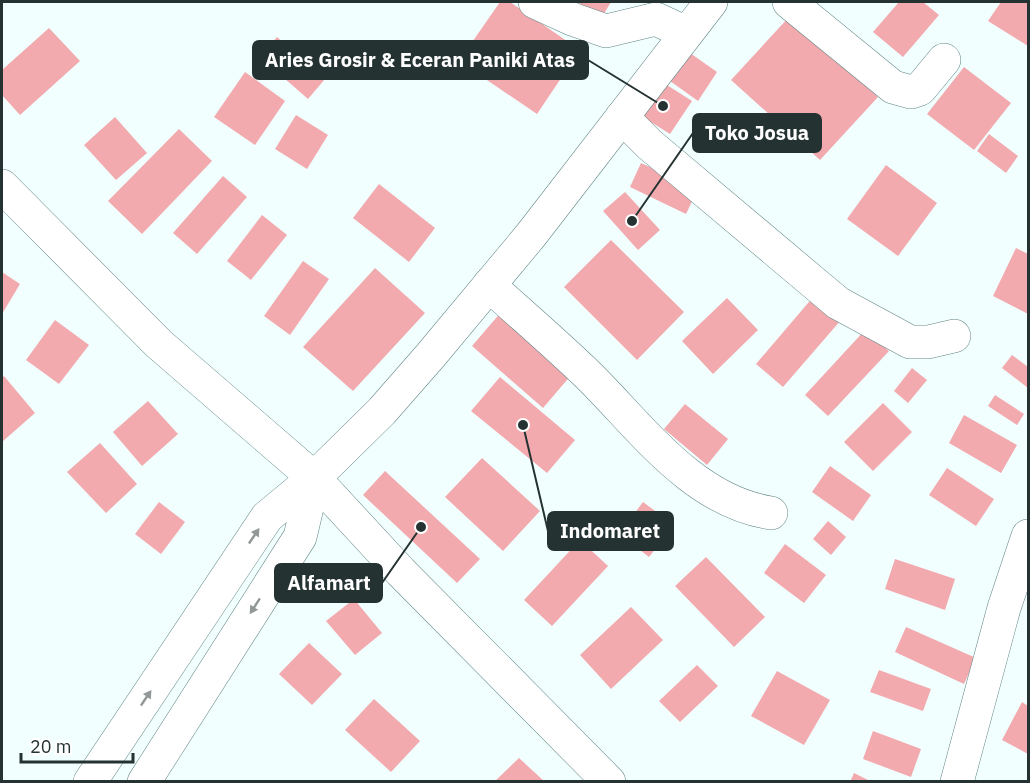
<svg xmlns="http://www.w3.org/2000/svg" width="1030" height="783" font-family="'IBM Plex Sans',sans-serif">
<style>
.building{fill:#f2aaae}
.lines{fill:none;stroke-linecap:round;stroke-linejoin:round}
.minor-casing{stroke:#638584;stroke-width:34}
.tertiary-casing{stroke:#638584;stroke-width:34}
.minor{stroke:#fff;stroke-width:33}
.tertiary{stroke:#fff;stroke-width:33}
.oneway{fill:#929898}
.leader{fill:none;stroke:#243232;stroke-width:2}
.callout-dot{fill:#243232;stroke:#fff;stroke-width:2}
.callout{fill:#243232;stroke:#243232;stroke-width:2}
.callout-label{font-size:20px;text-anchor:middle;font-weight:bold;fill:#fff}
</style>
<rect width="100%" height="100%" fill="#f1ffff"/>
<g class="building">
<path d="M 500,2 L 510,2 L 580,50 L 537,114 L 459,61 Z"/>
<path d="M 577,2 L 611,2 L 602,17 Z"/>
<path d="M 899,2 L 923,2 L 939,15 L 903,57 L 873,32 Z"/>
<path d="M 1001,2 L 1028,2 L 1028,46 L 988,21 Z"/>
<path d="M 789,17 L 878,97 L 820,160 L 731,80 Z"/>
<path d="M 49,28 L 80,61 L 20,115 L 2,95 L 2,70 Z"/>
<path d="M 277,37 L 325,79 L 308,99 L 260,57 Z"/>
<path d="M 690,53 L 717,72 L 698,101 L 670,81 Z"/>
<path d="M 964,67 L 1011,103 L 974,150 L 927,114 Z"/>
<path d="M 245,72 L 285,101 L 255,145 L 214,117 Z"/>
<path d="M 656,78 L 692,101 L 670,134 L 635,112 Z"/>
<path d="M 296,115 L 328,135 L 307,169 L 275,149 Z"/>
<path d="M 115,117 L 147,153 L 116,180 L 84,145 Z"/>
<path d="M 179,129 L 212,161 L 142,234 L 108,201 Z"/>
<path d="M 989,134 L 1018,156 L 1006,173 L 977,151 Z"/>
<path d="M 641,163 L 698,189 L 686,214 L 630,187 Z"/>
<path d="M 886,165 L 937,203 L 898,256 L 847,219 Z"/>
<path d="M 223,176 L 247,197 L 197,254 L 173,233 Z"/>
<path d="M 379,184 L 435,228 L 409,262 L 353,218 Z"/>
<path d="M 625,192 L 660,230 L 638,250 L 603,211 Z"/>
<path d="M 262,215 L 287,235 L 251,280 L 227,261 Z"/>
<path d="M 611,240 L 684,312 L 637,360 L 564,287 Z"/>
<path d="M 1016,248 L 1028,254 L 1028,314 L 993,296 Z"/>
<path d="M 303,261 L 329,279 L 290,335 L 264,316 Z"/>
<path d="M 375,268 L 425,313 L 353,391 L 303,347 Z"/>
<path d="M 2,272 L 20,284 L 2,314 Z"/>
<path d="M 814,296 L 841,320 L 783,387 L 756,364 Z"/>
<path d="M 727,298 L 758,330 L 713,374 L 682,341 Z"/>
<path d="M 502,311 L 573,373 L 543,408 L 472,346 Z"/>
<path d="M 55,320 L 89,345 L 59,384 L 26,360 Z"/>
<path d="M 865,330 L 889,351 L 828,416 L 805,395 Z"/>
<path d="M 1012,355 L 1028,367 L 1028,388 L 1002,368 Z"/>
<path d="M 912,368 L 927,380 L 908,403 L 894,391 Z"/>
<path d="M 4,376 L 35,413 L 2,442 L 2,378 Z"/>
<path d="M 500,377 L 575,440 L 547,473 L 471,411 Z"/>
<path d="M 995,395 L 1024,414 L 1017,425 L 988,406 Z"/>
<path d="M 148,401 L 178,434 L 142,466 L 113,432 Z"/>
<path d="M 883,403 L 912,432 L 873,471 L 844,442 Z"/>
<path d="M 685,404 L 728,439 L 707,465 L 664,429 Z"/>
<path d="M 964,415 L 1017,445 L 1001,473 L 949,443 Z"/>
<path d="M 100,443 L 137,484 L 106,513 L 67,472 Z"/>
<path d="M 482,458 L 540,511 L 503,551 L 445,497 Z"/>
<path d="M 830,466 L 871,495 L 853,521 L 812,492 Z"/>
<path d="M 947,468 L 994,499 L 976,526 L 929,495 Z"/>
<path d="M 385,471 L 480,559 L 457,583 L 363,495 Z"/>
<path d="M 159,502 L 185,522 L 161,554 L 135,534 Z"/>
<path d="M 643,502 L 674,525 L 649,557 L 619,534 Z"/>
<path d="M 828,521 L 846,537 L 831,555 L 813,539 Z"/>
<path d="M 580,540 L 608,566 L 552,626 L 524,600 Z"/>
<path d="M 785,544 L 826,575 L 804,603 L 764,573 Z"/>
<path d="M 706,557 L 765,617 L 734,647 L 675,586 Z"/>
<path d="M 895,559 L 955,579 L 945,610 L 885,589 Z"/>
<path d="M 354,599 L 382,633 L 355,655 L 326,621 Z"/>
<path d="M 631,607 L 663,640 L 611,689 L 580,655 Z"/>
<path d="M 906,627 L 976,658 L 964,684 L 895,652 Z"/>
<path d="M 309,643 L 342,674 L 312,705 L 279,674 Z"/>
<path d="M 697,665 L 718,686 L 680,722 L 659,701 Z"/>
<path d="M 879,670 L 931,689 L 923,711 L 870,692 Z"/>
<path d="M 777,671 L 830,700 L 804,745 L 751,716 Z"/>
<path d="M 374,699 L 420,741 L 391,772 L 345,730 Z"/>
<path d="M 1022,702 L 1028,706 L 1028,754 L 1002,740 Z"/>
<path d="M 873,731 L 921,749 L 911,777 L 863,759 Z"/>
<path d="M 519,758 L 545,782 L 494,782 Z"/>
<path d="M 854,773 L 872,782 L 850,782 Z"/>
</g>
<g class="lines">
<defs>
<g id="minor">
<path d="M 535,2 L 572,19 L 606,31 L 656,19 L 686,33"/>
<path d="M 789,2 L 893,87 L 911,92 L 920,89 L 944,60"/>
<path d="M 622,117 L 649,144 L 838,303 L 910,342 L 928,342 L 954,336"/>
<path d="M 489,285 C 522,315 556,344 588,375 C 641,427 692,501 771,513"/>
<path d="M 957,782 L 1004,608 L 1028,536"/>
</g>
<g id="tertiary">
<path d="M 2,186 L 159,344 L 314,478 L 401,572 L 609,782"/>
<path d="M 90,782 L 267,517 L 314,478 L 382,411 L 431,355 L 531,235 L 711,2"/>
<path d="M 144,782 L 300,537 L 314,478"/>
</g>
</defs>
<use href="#minor" class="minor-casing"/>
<use href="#tertiary" class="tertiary-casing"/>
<use href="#minor" class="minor"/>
<use href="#tertiary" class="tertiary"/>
</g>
<defs><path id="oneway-solid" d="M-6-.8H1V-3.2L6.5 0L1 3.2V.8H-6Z" transform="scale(1.5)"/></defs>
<g class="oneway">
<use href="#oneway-solid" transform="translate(254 536) rotate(-56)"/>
<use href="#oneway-solid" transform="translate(255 606) rotate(123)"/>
<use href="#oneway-solid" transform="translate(146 698) rotate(-56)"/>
</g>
<path class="leader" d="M663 106L588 60M632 221L693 133M523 425L548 531M421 527L382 583"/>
<g class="callout-dot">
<circle cx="663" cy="106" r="6"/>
<circle cx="632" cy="221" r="6"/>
<circle cx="523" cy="425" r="6"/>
<circle cx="421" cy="527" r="6"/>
</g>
<g class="callout">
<rect x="253" y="41" width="335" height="38" rx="6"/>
<rect x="693" y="114" width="128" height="38" rx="6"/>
<rect x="548" y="512" width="125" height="38" rx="6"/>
<rect x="275" y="564" width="107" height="38" rx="6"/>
</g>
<g class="callout-label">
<text x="420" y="67">Aries Grosir &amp; Eceran Paniki Atas</text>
<text x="757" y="140">Toko Josua</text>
<text x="610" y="538">Indomaret</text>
<text x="329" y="590">Alfamart</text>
</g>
<rect width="1030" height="783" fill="none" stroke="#243232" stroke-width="6"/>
<path d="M21 753v9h112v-9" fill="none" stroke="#243232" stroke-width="3"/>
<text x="30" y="753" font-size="18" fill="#243232" stroke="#ffffff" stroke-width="4.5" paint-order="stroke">20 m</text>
</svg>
